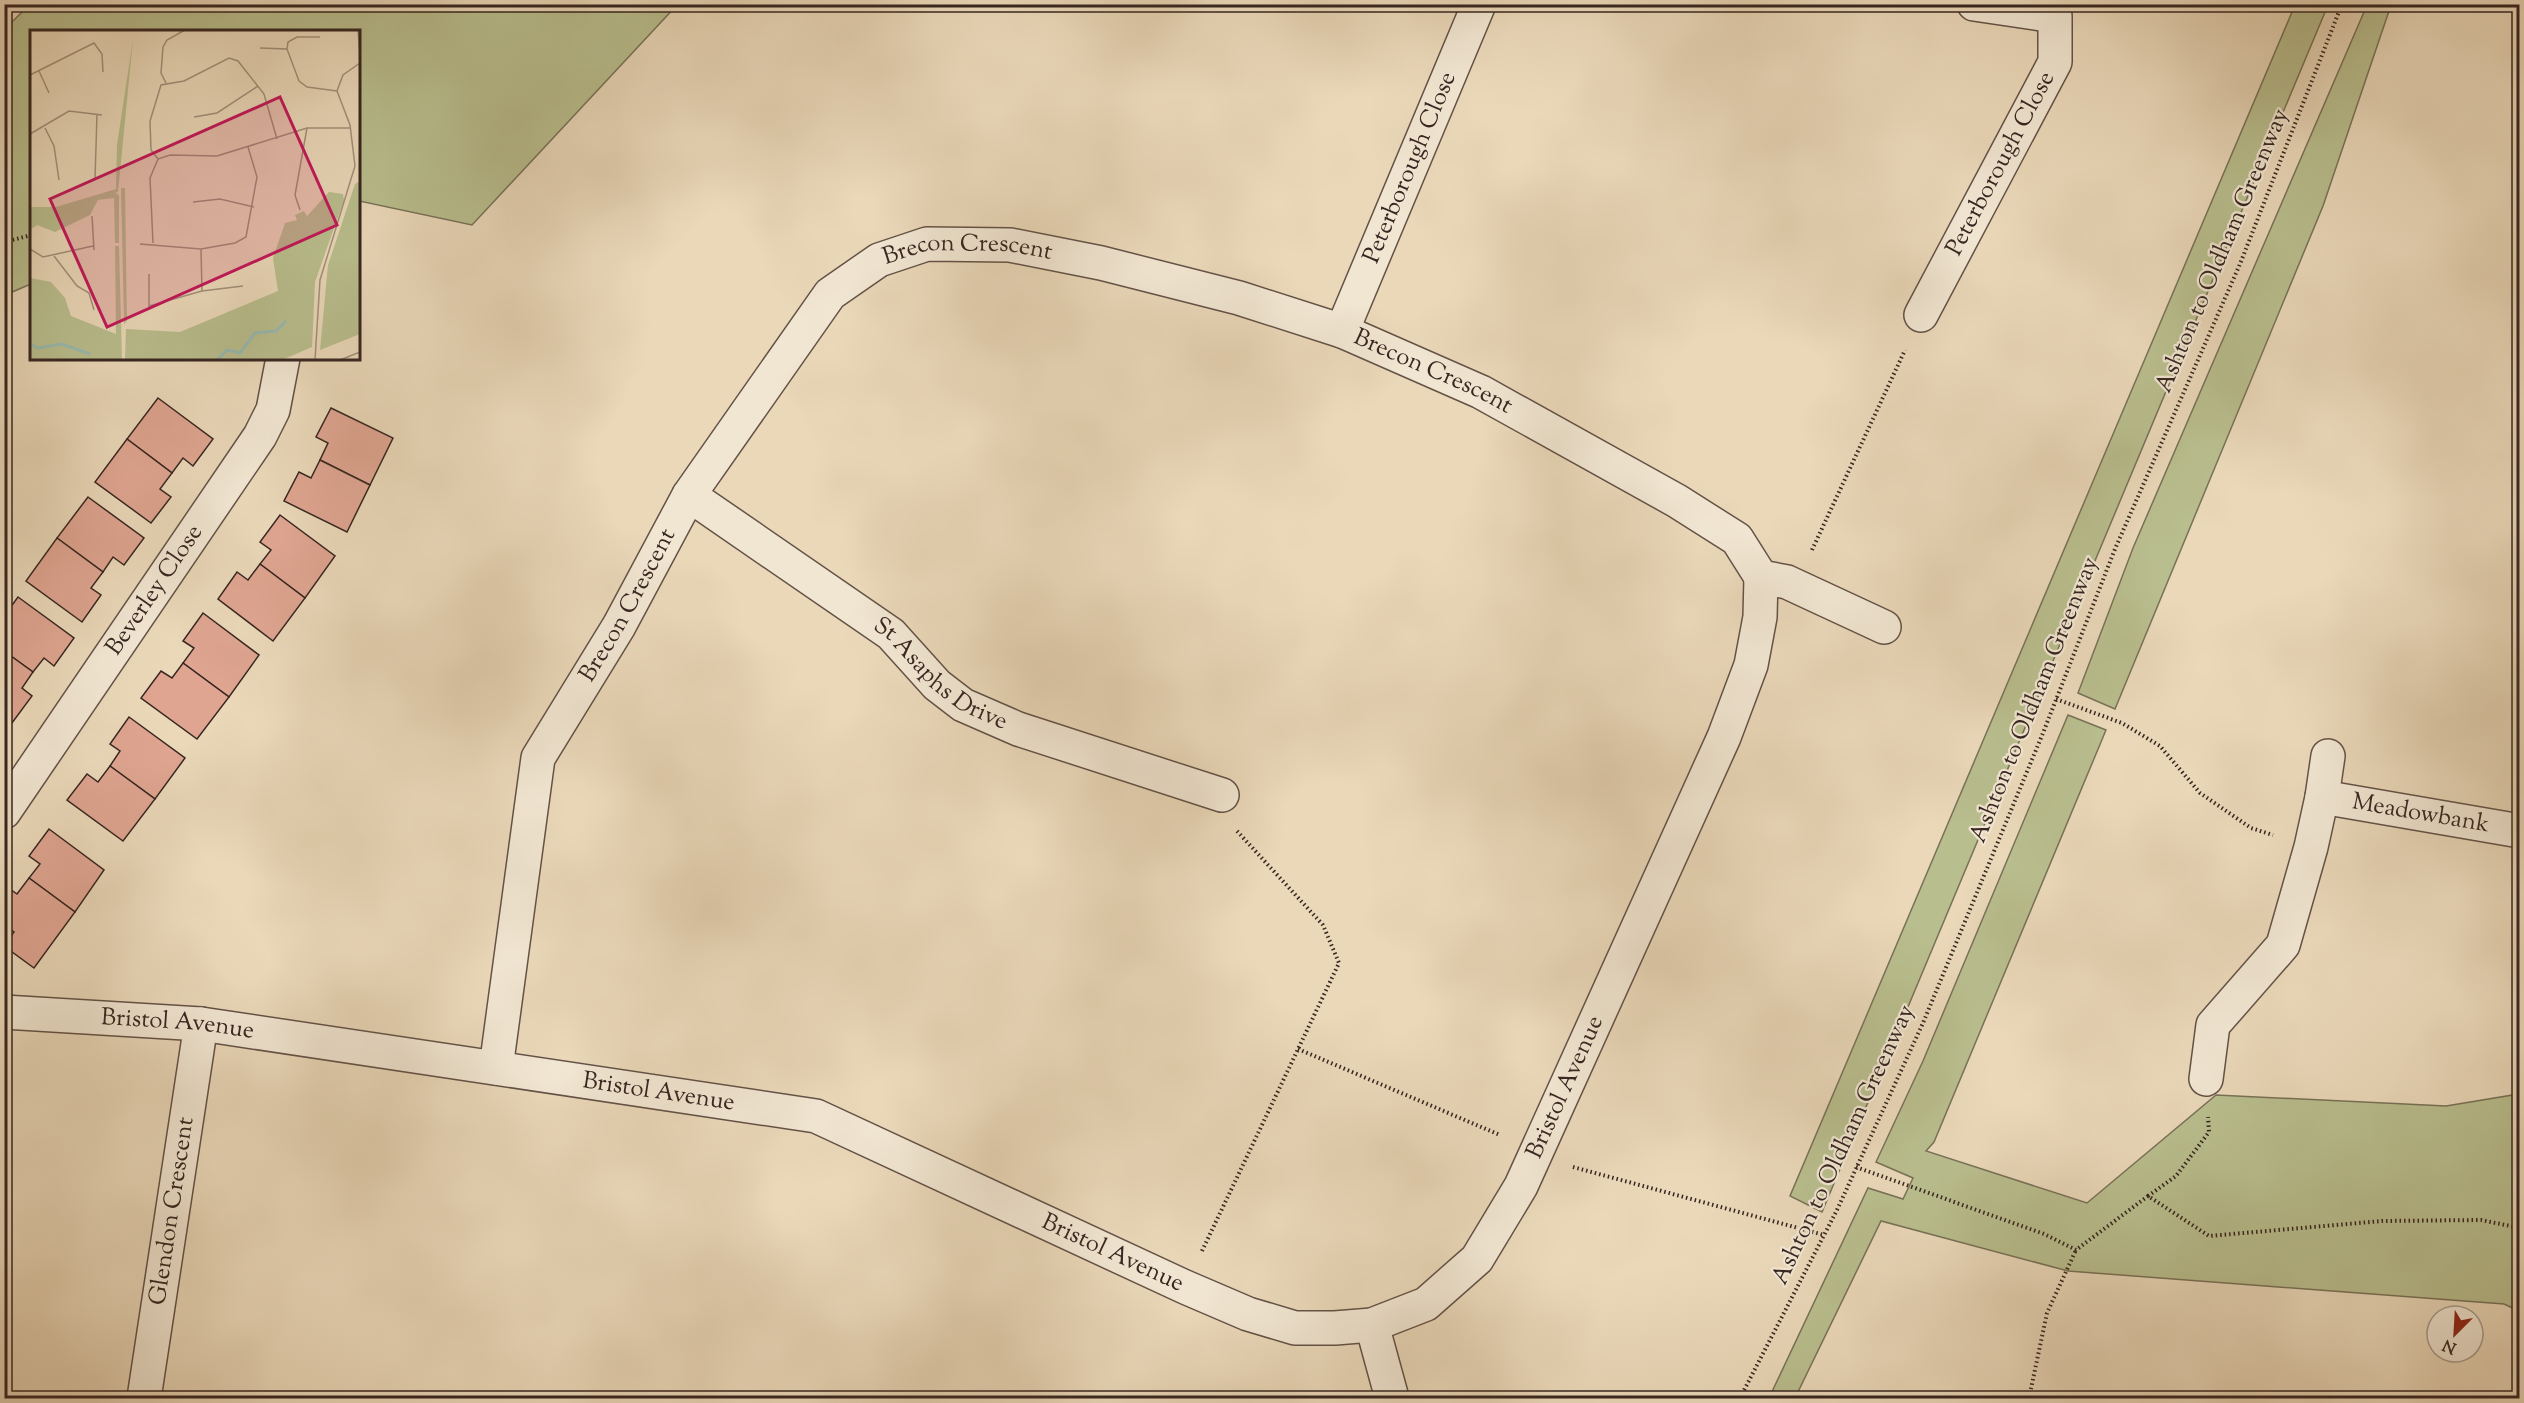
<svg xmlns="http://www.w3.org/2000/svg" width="2524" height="1403" font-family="'Sorts Mill Goudy',serif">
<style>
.green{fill:#b9be8e;stroke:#787258;stroke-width:1.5}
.building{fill:#dfa591;stroke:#372621;stroke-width:1.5}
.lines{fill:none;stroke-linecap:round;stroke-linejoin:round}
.street-casing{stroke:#645247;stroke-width:36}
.path{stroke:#372621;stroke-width:4;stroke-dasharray:1.5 3;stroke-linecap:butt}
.street{stroke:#f1e6d2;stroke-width:33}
.labels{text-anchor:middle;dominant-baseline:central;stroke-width:4.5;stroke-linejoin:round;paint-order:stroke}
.street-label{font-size:24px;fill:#372621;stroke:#f1e6d2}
.inset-river{fill:none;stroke:#98bab0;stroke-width:3}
.inset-road{fill:none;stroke:#a2917c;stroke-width:1.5}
.view{fill:#c2185b;fill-opacity:0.15;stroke:#c2185b;stroke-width:3}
.inset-edge{fill:none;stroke:#372621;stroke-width:3}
</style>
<rect width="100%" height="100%" fill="#ead8b9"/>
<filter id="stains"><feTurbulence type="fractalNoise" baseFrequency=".00333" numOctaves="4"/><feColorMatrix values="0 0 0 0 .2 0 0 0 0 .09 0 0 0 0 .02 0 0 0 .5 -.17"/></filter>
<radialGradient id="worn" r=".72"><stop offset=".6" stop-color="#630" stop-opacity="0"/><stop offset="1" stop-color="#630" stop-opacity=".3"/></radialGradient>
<g class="green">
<path d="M 29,5 L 29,4 L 677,5 L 472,225 L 359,201 L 358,32 L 32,32 L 31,284 L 5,295 L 5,29 Z"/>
<path d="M 2295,5 L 2328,5 L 1822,1212 L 1790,1196 Z"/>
<path d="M 2367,5 L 2391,5 L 2323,206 L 2115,709 L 2078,693 L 2133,548 Z"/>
<path d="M 2068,715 L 2106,730 L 1934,1142 L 1926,1151 L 2087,1203 L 2216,1095 L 2446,1106 L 2519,1094 L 2519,1311 L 2504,1304 L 2068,1271 L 1881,1221 L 1795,1398 L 1769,1398 L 1868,1188 L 1903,1199 L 1913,1178 L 1876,1162 L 1923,1061 Z"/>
</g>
<g class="building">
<path d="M 158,398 L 213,439 L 193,466 L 183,458 L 172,473 L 127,439 Z"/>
<path d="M 331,408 L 393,438 L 370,485 L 320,460 L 328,443 L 316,437 Z"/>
<path d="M 127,439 L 172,473 L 160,489 L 171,497 L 151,523 L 95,482 Z"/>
<path d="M 320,460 L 370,485 L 347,532 L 284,501 L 299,472 L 311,478 Z"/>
<path d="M 88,497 L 144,538 L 124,565 L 113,557 L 103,572 L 57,538 Z"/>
<path d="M 280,515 L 335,556 L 305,598 L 260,564 L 271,550 L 260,542 Z"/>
<path d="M 57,538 L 103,572 L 91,588 L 101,595 L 82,622 L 26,581 Z"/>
<path d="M 260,564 L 305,598 L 273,641 L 218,599 L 237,572 L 248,580 Z"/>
<path d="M 18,597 L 74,638 L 54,666 L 44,658 L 33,672 L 4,651 L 4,616 Z"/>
<path d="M 203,613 L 259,655 L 229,697 L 183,663 L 194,648 L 183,641 Z"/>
<path d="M 4,651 L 33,672 L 22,688 L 32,696 L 12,723 L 4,717 Z"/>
<path d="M 183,663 L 229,697 L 197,739 L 141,698 L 161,671 L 172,678 Z"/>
<path d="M 129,717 L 185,758 L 155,799 L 110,766 L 120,751 L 110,744 Z"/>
<path d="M 110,766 L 155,799 L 123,841 L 67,800 L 87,774 L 98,782 Z"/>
<path d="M 49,829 L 104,870 L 75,912 L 29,878 L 40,864 L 29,856 Z"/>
<path d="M 29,878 L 75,912 L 34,968 L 4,946 L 14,932 L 4,925 L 4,890 L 7,887 L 17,894 Z"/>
</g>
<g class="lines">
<defs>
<g id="street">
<path id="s1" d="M 1921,315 L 2055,62 L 2055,16 L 1974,4"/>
<path id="s2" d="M 1342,331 L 1479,4"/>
<path id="s3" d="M 689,495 L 891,634 L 937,685 L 963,705 L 1018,729 L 1222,795"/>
<path id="s4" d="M 2322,797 L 2520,831"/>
<path id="s5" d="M 4,812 L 260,436 L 273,410 L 283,358"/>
<path id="s6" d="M 4,1012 L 201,1024 L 816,1116 L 1185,1287 L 1248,1314 L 1295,1328 L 1335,1328 L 1372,1325 L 1426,1304 L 1477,1259 L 1521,1186 L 1724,737 L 1751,665 L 1760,617 L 1761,577"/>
<path id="s7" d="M 496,1068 L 538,758 L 619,626 L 689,495 L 830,294 L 879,260 L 927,244 L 1010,245 L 1101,263 L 1239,298 L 1342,331 L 1481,392 L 1677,501 L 1737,539 L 1761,577 L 1787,582 L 1884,627"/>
<path d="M 2206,1079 L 2213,1025 L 2283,945 L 2311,847 L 2322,797 L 2328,756"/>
<path d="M 1372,1325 L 1392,1398"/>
<path id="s8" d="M 144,1398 L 201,1024"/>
</g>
</defs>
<use href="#street" class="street-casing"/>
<g class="path">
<path d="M 4,242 L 32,235"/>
<path d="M 1812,550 L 1905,350"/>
<path d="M 2056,699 L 2122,723 L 2160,746 L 2200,793 L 2251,828 L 2273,835"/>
<path d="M 1298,1049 L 1500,1135"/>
<path d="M 1573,1167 L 1824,1235"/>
<path d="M 1856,1167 L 2044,1234 L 2076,1250 L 2148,1196 L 2209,1236 L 2382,1221 L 2481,1220 L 2520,1228"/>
<path d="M 2148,1196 L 2176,1176 L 2209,1132 L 2208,1117"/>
<path d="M 1202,1251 L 1339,963 L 1323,925 L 1237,831"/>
<path d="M 1740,1398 L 1837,1210 L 1923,1023 L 2043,733 L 2115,549 L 2240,264 L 2342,4"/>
<path d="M 2029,1398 L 2047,1313 L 2076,1250"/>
</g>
<use href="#street" class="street"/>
</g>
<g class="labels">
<g class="street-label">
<text stroke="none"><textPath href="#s1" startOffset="171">Peterborough Close</textPath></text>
<text stroke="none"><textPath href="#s2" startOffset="177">Peterborough Close</textPath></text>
<text transform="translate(2223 251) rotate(-67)">Ashton to Oldham Greenway</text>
<text stroke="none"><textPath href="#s7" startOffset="1012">Brecon Crescent</textPath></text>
<text stroke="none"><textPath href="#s7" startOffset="1498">Brecon Crescent</textPath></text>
<text stroke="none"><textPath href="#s5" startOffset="268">Beverley Close</textPath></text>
<text stroke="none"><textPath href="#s7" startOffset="490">Brecon Crescent</textPath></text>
<text stroke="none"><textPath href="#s3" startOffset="310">St Asaphs Drive</textPath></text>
<text transform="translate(2035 700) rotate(-68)">Ashton to Oldham Greenway</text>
<text stroke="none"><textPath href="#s4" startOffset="100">Meadowbank</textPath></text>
<text stroke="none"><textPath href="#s6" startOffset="174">Bristol Avenue</textPath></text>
<text stroke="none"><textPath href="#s6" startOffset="1740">Bristol Avenue</textPath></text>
<text stroke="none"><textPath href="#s6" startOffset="660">Bristol Avenue</textPath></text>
<text transform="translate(1844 1145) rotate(-65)">Ashton to Oldham Greenway</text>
<text stroke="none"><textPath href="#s8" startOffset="189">Glendon Crescent</textPath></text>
<text stroke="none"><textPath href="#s6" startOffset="1146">Bristol Avenue</textPath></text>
</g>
</g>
<g transform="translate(30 30)">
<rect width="330" height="330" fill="#ead8b9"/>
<path d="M 103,9 L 88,162 L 85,163 L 89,165 L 89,213 L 85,213 L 84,168 L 68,170 L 60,185 L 25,202 L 7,195 L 0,200 L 0,177 L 26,177 L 86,159 L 87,115 ZM 330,151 L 330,304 L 290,320 L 298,235 L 325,154 ZM 91,158 L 95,158 L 97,291 L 94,294 ZM 299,162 L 313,164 L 314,170 L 285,252 L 282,317 L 252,330 L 95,330 L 96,299 L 150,302 L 248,261 L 243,228 L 255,193 L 267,190 L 265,185 L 274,181 L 277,186 ZM 85,216 L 89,216 L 92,330 L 0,330 L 0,248 L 21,252 L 35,268 L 41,286 L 86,304 Z" fill="#b9be8e"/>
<path class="inset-river" d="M 0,314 L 8,318 L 32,314 L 60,324M 187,330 L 197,320 L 210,323 L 225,303 L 246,301 L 256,291"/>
<path class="inset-road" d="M 328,0 L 330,26M 290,7 L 267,7 L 258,12 L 257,19 L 269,51 L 277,57 L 307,61M 230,18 L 257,19M 9,41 L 19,63M 0,45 L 64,13 L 72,24 L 73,42M 136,53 L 131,43 L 133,17 L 137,10 L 155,0M 164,87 L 187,83 L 228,56M 15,98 L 24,116 L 29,150M 0,104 L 39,81 L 72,85M 128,129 L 121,120 L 120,91 L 131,55 L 154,51 L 199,28 L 208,31 L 234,64 L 247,109M 65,149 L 67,84M 163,172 L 190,169 L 224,177M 270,180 L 265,165 L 277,98M 62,186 L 64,220M 123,213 L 120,148 L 128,129 L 140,125 L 187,126 L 277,98 L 321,98M 110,214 L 171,219 L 205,213 L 216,207 L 227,147 L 218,117M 0,219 L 13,227 L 63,216M 171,219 L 172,261M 24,226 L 47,256 L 59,263 L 64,280M 119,244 L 119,276 L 172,261 L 213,256M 285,330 L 290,250 L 325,136 L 320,95 L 307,61 L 313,45 L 330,33M 310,330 L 330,322"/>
<path class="view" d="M 250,67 L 307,195 L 77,297 L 20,169 Z"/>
<rect width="330" height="330" class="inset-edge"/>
</g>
<rect width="2524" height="1403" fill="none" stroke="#ead8b9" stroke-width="24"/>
<rect x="6" y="6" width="2512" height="1391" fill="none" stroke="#372621" stroke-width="3"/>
<rect x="12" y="12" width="2500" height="1379" fill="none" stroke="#372621" stroke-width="1.5"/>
<g transform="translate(2455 1334) rotate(204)"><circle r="28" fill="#f1e6d2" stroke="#a7998b" stroke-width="1.5"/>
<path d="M0-4.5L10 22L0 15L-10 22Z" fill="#8f2418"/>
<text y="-9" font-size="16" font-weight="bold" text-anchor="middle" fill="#372621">N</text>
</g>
<rect width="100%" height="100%" filter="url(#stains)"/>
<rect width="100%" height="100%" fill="url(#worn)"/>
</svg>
